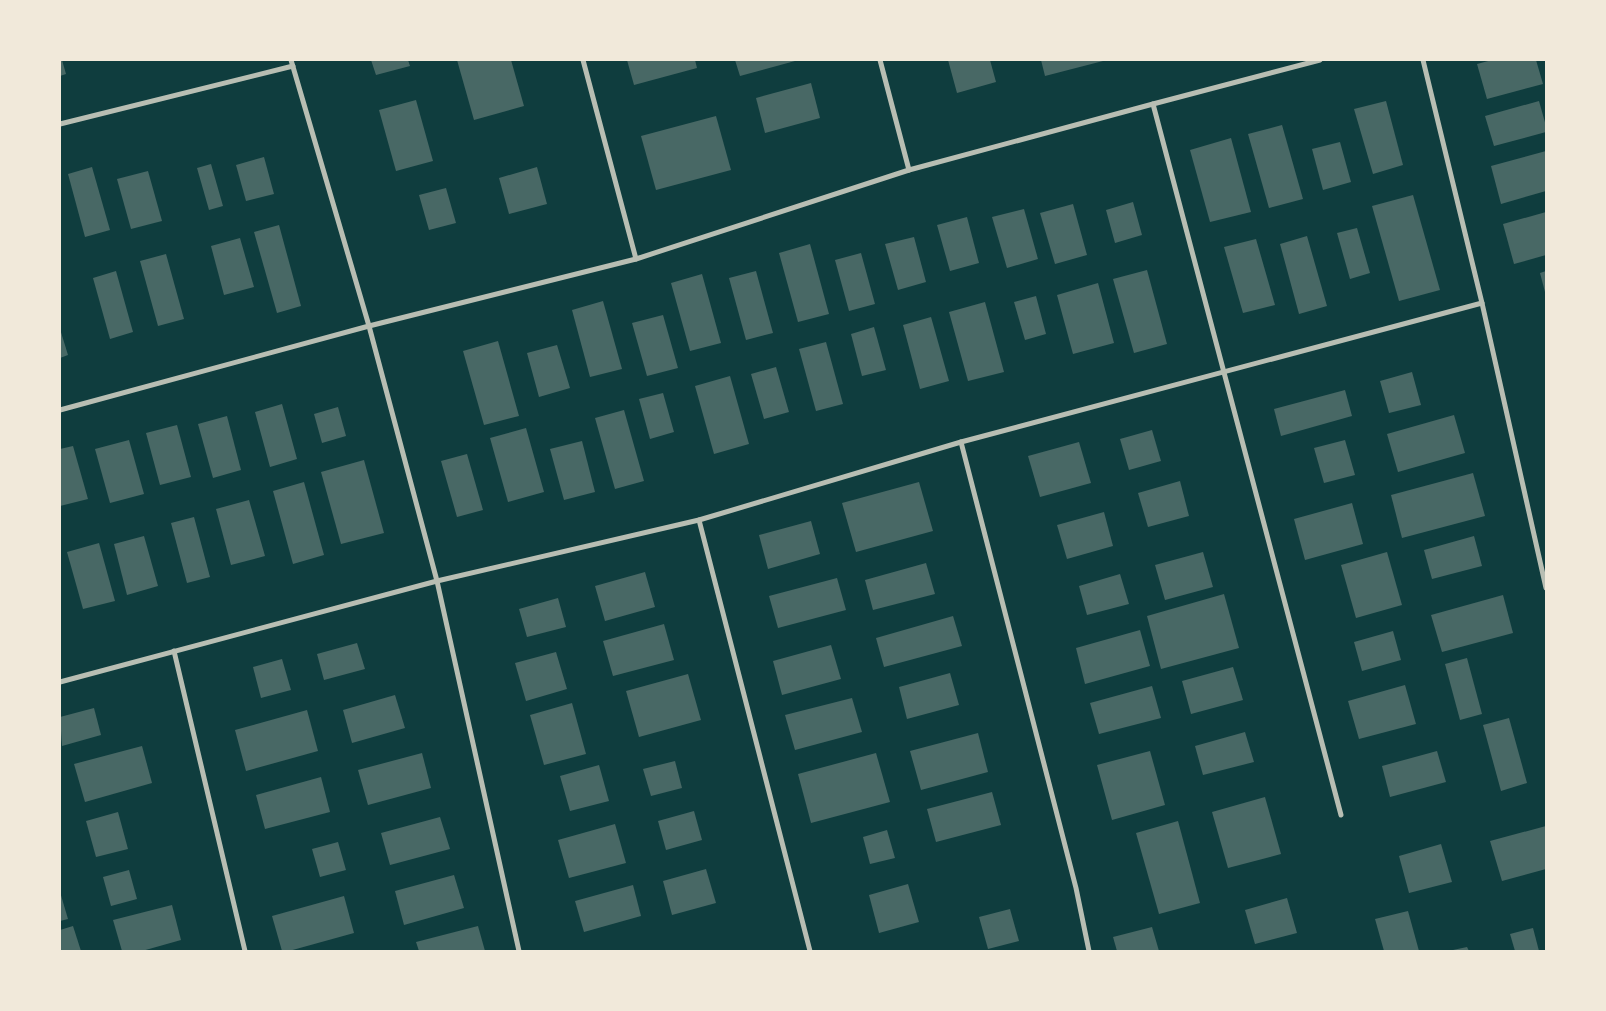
<svg xmlns="http://www.w3.org/2000/svg" width="1606" height="1011" font-family="Commissioner,sans-serif">
<style>
.building{fill:#486865}
.lines{fill:none;stroke-linecap:round;stroke-linejoin:round}
.minor{stroke:#b8beb3;stroke-width:5}
</style>
<rect width="100%" height="100%" fill="#0f3d3e"/>
<g class="building">
<path d="M 60,60 L 62,60 L 66,74 L 60,76 Z"/>
<path d="M 371,60 L 408,60 L 410,66 L 376,75 Z"/>
<path d="M 457,60 L 511,60 L 524,106 L 474,120 Z"/>
<path d="M 627,60 L 695,60 L 697,68 L 634,85 Z"/>
<path d="M 735,60 L 795,60 L 795,61 L 740,76 Z"/>
<path d="M 948,60 L 990,60 L 996,82 L 957,93 Z"/>
<path d="M 1041,60 L 1102,60 L 1103,61 L 1045,76 Z"/>
<path d="M 1492,60 L 1536,60 L 1543,84 L 1487,99 L 1477,64 Z"/>
<path d="M 811,83 L 820,118 L 765,133 L 756,98 Z"/>
<path d="M 416,100 L 433,161 L 396,171 L 379,110 Z"/>
<path d="M 1386,101 L 1403,165 L 1373,174 L 1354,109 Z"/>
<path d="M 1539,101 L 1546,126 L 1546,132 L 1494,146 L 1485,116 Z"/>
<path d="M 716,116 L 731,170 L 656,190 L 641,136 Z"/>
<path d="M 1282,125 L 1303,199 L 1269,208 L 1248,134 Z"/>
<path d="M 1231,138 L 1251,212 L 1210,222 L 1190,150 Z"/>
<path d="M 1340,142 L 1351,182 L 1323,190 L 1312,149 Z"/>
<path d="M 1546,151 L 1546,191 L 1501,204 L 1491,166 Z"/>
<path d="M 264,157 L 274,194 L 246,201 L 236,165 Z"/>
<path d="M 211,164 L 223,206 L 209,210 L 197,168 Z"/>
<path d="M 92,167 L 110,230 L 85,237 L 68,174 Z"/>
<path d="M 537,167 L 547,204 L 509,214 L 499,178 Z"/>
<path d="M 148,171 L 162,221 L 131,229 L 117,179 Z"/>
<path d="M 446,188 L 456,223 L 429,230 L 419,195 Z"/>
<path d="M 1413,195 L 1440,290 L 1399,301 L 1372,206 Z"/>
<path d="M 1133,202 L 1142,235 L 1115,243 L 1106,210 Z"/>
<path d="M 1073,204 L 1087,255 L 1055,264 L 1040,213 Z"/>
<path d="M 1024,209 L 1038,259 L 1007,268 L 992,217 Z"/>
<path d="M 1546,212 L 1546,255 L 1514,264 L 1503,224 Z"/>
<path d="M 967,217 L 979,263 L 950,271 L 937,225 Z"/>
<path d="M 279,225 L 301,306 L 277,313 L 254,232 Z"/>
<path d="M 1357,228 L 1370,273 L 1350,279 L 1337,233 Z"/>
<path d="M 1307,236 L 1327,306 L 1299,314 L 1280,244 Z"/>
<path d="M 914,237 L 926,282 L 898,290 L 885,244 Z"/>
<path d="M 240,238 L 254,287 L 224,295 L 211,246 Z"/>
<path d="M 1256,239 L 1275,305 L 1243,313 L 1224,247 Z"/>
<path d="M 810,244 L 829,314 L 798,322 L 779,253 Z"/>
<path d="M 861,253 L 875,304 L 849,311 L 835,260 Z"/>
<path d="M 166,254 L 184,319 L 158,326 L 140,261 Z"/>
<path d="M 1147,270 L 1167,344 L 1134,353 L 1113,279 Z"/>
<path d="M 116,271 L 133,332 L 110,339 L 93,278 Z"/>
<path d="M 756,271 L 773,333 L 746,340 L 729,278 Z"/>
<path d="M 1546,271 L 1546,292 L 1545,292 L 1540,273 Z"/>
<path d="M 702,274 L 721,343 L 690,351 L 671,283 Z"/>
<path d="M 1098,283 L 1114,343 L 1073,354 L 1057,295 Z"/>
<path d="M 1036,296 L 1046,334 L 1025,340 L 1014,302 Z"/>
<path d="M 603,301 L 622,369 L 590,377 L 572,310 Z"/>
<path d="M 985,302 L 1004,372 L 968,381 L 949,312 Z"/>
<path d="M 663,315 L 678,368 L 647,376 L 632,323 Z"/>
<path d="M 931,317 L 949,381 L 920,389 L 903,325 Z"/>
<path d="M 874,327 L 886,370 L 862,376 L 851,334 Z"/>
<path d="M 60,329 L 68,355 L 60,358 Z"/>
<path d="M 498,341 L 519,416 L 484,425 L 463,351 Z"/>
<path d="M 826,342 L 843,404 L 816,411 L 799,349 Z"/>
<path d="M 557,345 L 570,388 L 539,397 L 527,353 Z"/>
<path d="M 776,367 L 789,412 L 764,419 L 751,374 Z"/>
<path d="M 1412,372 L 1421,405 L 1389,413 L 1380,381 Z"/>
<path d="M 730,376 L 749,444 L 714,454 L 695,386 Z"/>
<path d="M 1345,390 L 1352,416 L 1281,436 L 1274,409 Z"/>
<path d="M 663,393 L 674,432 L 650,439 L 639,399 Z"/>
<path d="M 282,404 L 297,459 L 270,467 L 255,412 Z"/>
<path d="M 338,407 L 346,436 L 322,443 L 314,414 Z"/>
<path d="M 624,410 L 644,481 L 615,489 L 595,418 Z"/>
<path d="M 1454,415 L 1465,453 L 1398,472 L 1387,434 Z"/>
<path d="M 227,416 L 241,470 L 213,478 L 198,424 Z"/>
<path d="M 177,425 L 191,477 L 160,485 L 146,433 Z"/>
<path d="M 526,428 L 544,492 L 508,502 L 490,438 Z"/>
<path d="M 1152,430 L 1161,461 L 1129,470 L 1120,439 Z"/>
<path d="M 129,440 L 144,494 L 110,503 L 95,449 Z"/>
<path d="M 1345,440 L 1355,475 L 1324,483 L 1314,448 Z"/>
<path d="M 582,441 L 595,492 L 564,500 L 550,449 Z"/>
<path d="M 1079,442 L 1091,483 L 1040,497 L 1028,456 Z"/>
<path d="M 73,446 L 88,499 L 60,506 L 60,449 Z"/>
<path d="M 467,454 L 483,510 L 457,517 L 441,461 Z"/>
<path d="M 364,460 L 384,533 L 341,544 L 321,472 Z"/>
<path d="M 1473,473 L 1485,516 L 1402,538 L 1391,495 Z"/>
<path d="M 1180,481 L 1189,516 L 1148,527 L 1138,493 Z"/>
<path d="M 304,482 L 324,555 L 293,564 L 273,491 Z"/>
<path d="M 919,482 L 933,531 L 856,552 L 842,503 Z"/>
<path d="M 249,500 L 265,556 L 231,565 L 216,509 Z"/>
<path d="M 1352,503 L 1363,544 L 1305,560 L 1294,519 Z"/>
<path d="M 1104,512 L 1113,546 L 1067,559 L 1057,525 Z"/>
<path d="M 194,517 L 210,577 L 187,583 L 171,523 Z"/>
<path d="M 811,521 L 820,554 L 768,569 L 759,535 Z"/>
<path d="M 144,536 L 158,586 L 127,595 L 114,544 Z"/>
<path d="M 1474,536 L 1482,566 L 1432,579 L 1424,550 Z"/>
<path d="M 99,543 L 115,601 L 83,609 L 67,552 Z"/>
<path d="M 1203,552 L 1213,587 L 1165,600 L 1155,565 Z"/>
<path d="M 1387,552 L 1402,605 L 1356,618 L 1341,565 Z"/>
<path d="M 926,563 L 935,594 L 873,610 L 865,580 Z"/>
<path d="M 645,572 L 655,607 L 605,621 L 595,586 Z"/>
<path d="M 1120,574 L 1129,604 L 1087,615 L 1079,586 Z"/>
<path d="M 837,578 L 846,610 L 778,628 L 769,596 Z"/>
<path d="M 1224,594 L 1239,648 L 1161,669 L 1147,616 Z"/>
<path d="M 1503,595 L 1513,633 L 1442,652 L 1431,615 Z"/>
<path d="M 558,598 L 566,627 L 527,637 L 519,609 Z"/>
<path d="M 953,616 L 962,646 L 884,667 L 876,638 Z"/>
<path d="M 664,624 L 674,660 L 613,676 L 603,641 Z"/>
<path d="M 1140,630 L 1150,666 L 1085,684 L 1076,648 Z"/>
<path d="M 1393,631 L 1401,660 L 1362,671 L 1354,642 Z"/>
<path d="M 357,643 L 365,669 L 324,680 L 317,654 Z"/>
<path d="M 831,645 L 841,679 L 782,695 L 773,661 Z"/>
<path d="M 556,652 L 567,689 L 526,701 L 515,663 Z"/>
<path d="M 1467,658 L 1482,714 L 1460,720 L 1445,664 Z"/>
<path d="M 282,659 L 291,690 L 261,698 L 253,667 Z"/>
<path d="M 1233,667 L 1243,700 L 1191,714 L 1182,681 Z"/>
<path d="M 950,673 L 959,705 L 907,719 L 899,687 Z"/>
<path d="M 688,674 L 701,720 L 639,737 L 626,691 Z"/>
<path d="M 1405,685 L 1416,724 L 1359,739 L 1348,701 Z"/>
<path d="M 1152,686 L 1161,718 L 1099,734 L 1090,703 Z"/>
<path d="M 395,695 L 405,728 L 352,743 L 343,710 Z"/>
<path d="M 852,698 L 862,732 L 795,750 L 785,715 Z"/>
<path d="M 572,703 L 586,754 L 544,765 L 530,715 Z"/>
<path d="M 94,708 L 101,735 L 62,746 L 60,717 Z"/>
<path d="M 307,710 L 318,751 L 246,771 L 235,730 Z"/>
<path d="M 1509,718 L 1527,783 L 1501,791 L 1483,725 Z"/>
<path d="M 1245,732 L 1254,762 L 1203,775 L 1195,746 Z"/>
<path d="M 978,733 L 988,772 L 921,790 L 910,751 Z"/>
<path d="M 142,746 L 152,783 L 85,802 L 74,764 Z"/>
<path d="M 1150,751 L 1165,805 L 1112,820 L 1097,765 Z"/>
<path d="M 1437,751 L 1446,782 L 1390,797 L 1382,766 Z"/>
<path d="M 422,753 L 431,788 L 368,805 L 358,770 Z"/>
<path d="M 876,753 L 890,802 L 811,823 L 798,774 Z"/>
<path d="M 675,761 L 682,788 L 651,796 L 643,769 Z"/>
<path d="M 599,765 L 609,801 L 570,811 L 560,776 Z"/>
<path d="M 321,777 L 330,812 L 265,829 L 256,795 Z"/>
<path d="M 992,792 L 1001,825 L 936,842 L 927,809 Z"/>
<path d="M 1265,797 L 1281,854 L 1228,868 L 1212,812 Z"/>
<path d="M 694,811 L 702,840 L 666,850 L 658,821 Z"/>
<path d="M 118,812 L 128,849 L 96,857 L 86,821 Z"/>
<path d="M 440,817 L 450,849 L 390,865 L 381,833 Z"/>
<path d="M 1178,821 L 1200,903 L 1159,914 L 1136,833 Z"/>
<path d="M 615,824 L 626,863 L 569,878 L 558,840 Z"/>
<path d="M 1546,826 L 1546,869 L 1502,881 L 1490,841 Z"/>
<path d="M 887,830 L 895,858 L 870,864 L 863,837 Z"/>
<path d="M 338,842 L 346,870 L 320,877 L 312,849 Z"/>
<path d="M 1441,844 L 1452,882 L 1409,893 L 1399,856 Z"/>
<path d="M 706,869 L 716,903 L 672,915 L 663,881 Z"/>
<path d="M 129,870 L 137,899 L 111,906 L 103,877 Z"/>
<path d="M 454,875 L 464,908 L 404,925 L 395,891 Z"/>
<path d="M 908,884 L 919,922 L 879,933 L 869,895 Z"/>
<path d="M 633,885 L 641,916 L 584,932 L 575,901 Z"/>
<path d="M 60,892 L 68,919 L 60,921 Z"/>
<path d="M 344,896 L 354,933 L 289,951 L 282,951 L 272,916 Z"/>
<path d="M 1287,898 L 1297,933 L 1255,944 L 1245,910 Z"/>
<path d="M 172,905 L 181,940 L 142,951 L 122,951 L 113,920 Z"/>
<path d="M 1010,909 L 1019,941 L 988,949 L 979,917 Z"/>
<path d="M 1408,911 L 1419,951 L 1384,951 L 1375,919 Z"/>
<path d="M 73,926 L 81,951 L 60,951 L 60,930 Z"/>
<path d="M 478,926 L 485,951 L 419,951 L 416,942 Z"/>
<path d="M 1152,927 L 1159,951 L 1117,951 L 1113,937 Z"/>
<path d="M 1533,928 L 1539,951 L 1515,951 L 1510,934 Z"/>
<path d="M 1467,947 L 1469,951 L 1453,951 L 1453,950 Z"/>
</g>
<g class="lines">
<g class="minor">
<path d="M 291,60 L 369,326 L 437,581 L 519,951"/>
<path d="M 583,60 L 636,259"/>
<path d="M 880,60 L 909,170"/>
<path d="M 1423,60 L 1482,303 L 1546,588"/>
<path d="M 1153,104 L 1341,815"/>
<path d="M 60,124 L 293,66"/>
<path d="M 60,410 L 369,326 L 636,259 L 909,170 L 1153,104 L 1320,60"/>
<path d="M 961,442 L 1076,888 L 1089,951"/>
<path d="M 699,520 L 810,951"/>
<path d="M 174,651 L 245,951"/>
<path d="M 60,682 L 437,581 L 699,520 L 961,442 L 1482,303"/>
</g>
</g>
<rect width="1606" height="1011" fill="none" stroke="#f1e9da" stroke-width="122"/>
</svg>
